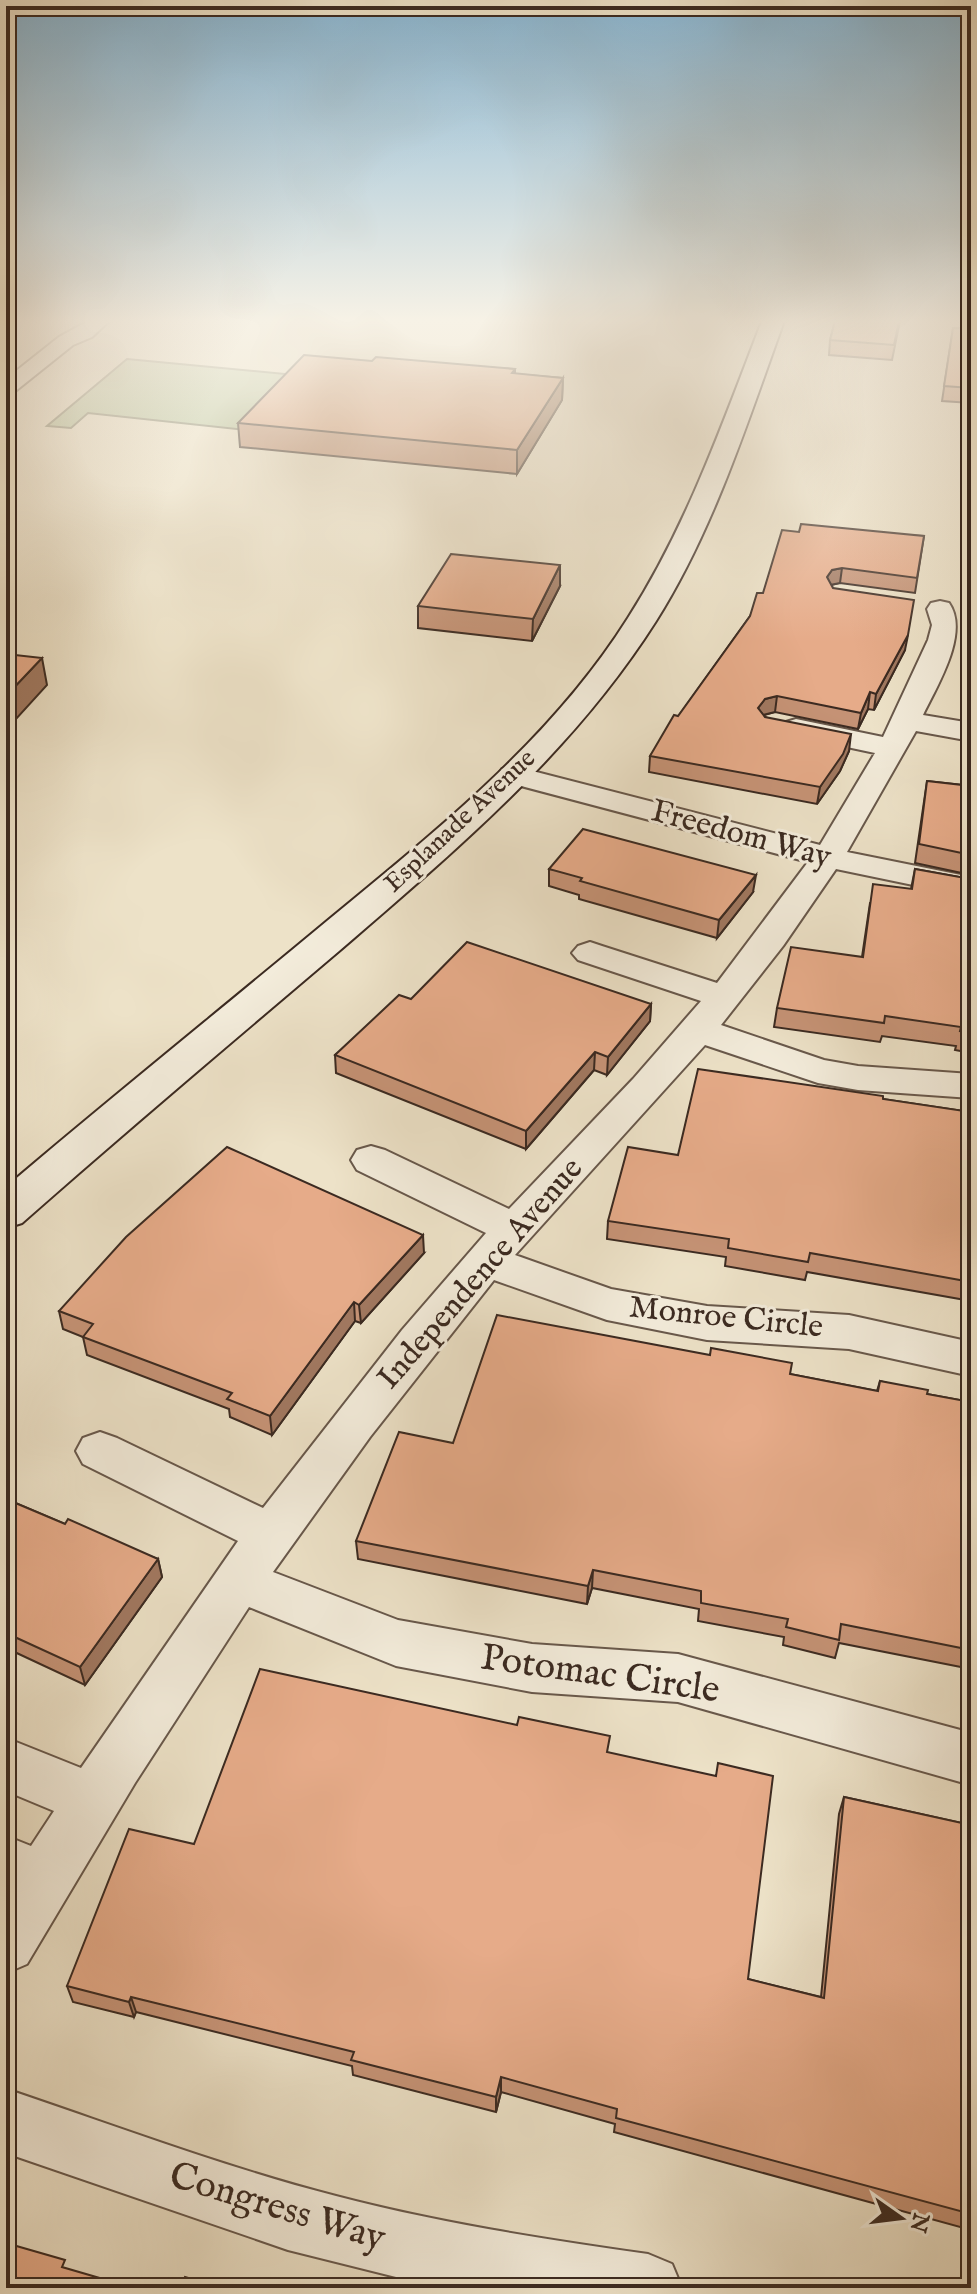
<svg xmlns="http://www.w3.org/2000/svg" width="977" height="2294" font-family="'IM FELL English',serif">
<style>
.green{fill:#b4c499;stroke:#78775d;stroke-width:2}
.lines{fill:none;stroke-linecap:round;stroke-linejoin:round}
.street-casing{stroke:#68584b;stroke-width:4}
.secondary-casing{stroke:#3b2a21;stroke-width:4}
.street{fill:#f3ecdb;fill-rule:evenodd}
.secondary{fill:#f3ecdb;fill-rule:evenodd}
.wall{fill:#c69376;stroke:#3b2a21;stroke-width:2}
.shaded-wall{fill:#a17860;stroke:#3b2a21;stroke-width:2}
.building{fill:#e6ab89;stroke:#3b2a21;stroke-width:2}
.labels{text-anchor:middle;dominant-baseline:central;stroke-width:6;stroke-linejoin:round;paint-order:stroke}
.far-street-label{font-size:26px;fill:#3b2a21;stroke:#f3ecdb}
.street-label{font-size:32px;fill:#3b2a21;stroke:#f3ecdb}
.near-street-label{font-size:38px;fill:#3b2a21;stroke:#f3ecdb}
</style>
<rect width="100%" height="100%" fill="#ede2c8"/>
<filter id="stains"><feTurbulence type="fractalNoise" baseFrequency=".0025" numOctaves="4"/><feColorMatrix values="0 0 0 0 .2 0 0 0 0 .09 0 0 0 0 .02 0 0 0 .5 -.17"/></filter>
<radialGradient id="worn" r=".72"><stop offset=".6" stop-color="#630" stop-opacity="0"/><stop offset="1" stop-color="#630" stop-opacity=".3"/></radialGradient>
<path class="green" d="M 127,359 L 296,375 L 255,431 L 88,413 L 71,428 L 47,426 Z"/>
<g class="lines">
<defs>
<g id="street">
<path d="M 88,321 L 109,321 L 92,337 L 73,345 L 13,393 L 6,395 L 6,379 L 59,337 Z"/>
<path d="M 940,601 L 949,603 C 970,633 937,686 923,715 L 971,723 L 971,741 L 916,731 L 847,852 L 971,877 L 971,897 L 836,869 L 783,946 L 721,1025 L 824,1060 L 858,1066 L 971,1074 L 971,1098 L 858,1090 L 818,1083 L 705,1045 L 515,1255 L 611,1289 L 707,1306 L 849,1315 L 971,1342 L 971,1376 L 849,1349 L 707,1340 L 607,1320 L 494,1280 L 370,1437 L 273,1572 L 398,1620 L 532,1644 L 678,1654 L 964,1731 L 971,1734 L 971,1780 L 964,1783 L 678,1702 L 532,1692 L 396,1666 L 249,1607 L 135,1783 L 27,1964 L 6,1973 L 6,1836 L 31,1846 L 54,1811 L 6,1791 L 6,1738 L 81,1768 L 238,1541 L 83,1464 L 76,1451 L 83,1438 L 100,1432 L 117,1438 L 263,1508 L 402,1330 L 486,1233 L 357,1170 L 351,1160 L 357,1150 L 371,1146 L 385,1150 L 509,1209 L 633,1079 L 701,1001 L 578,960 L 572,953 L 578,946 L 590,942 L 602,946 L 717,983 L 808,862 L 502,781 L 498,775 L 502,769 L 513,766 L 820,845 L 875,753 L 786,734 L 781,728 L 786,722 L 796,719 L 883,737 L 928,640 L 932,625 L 927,609 L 931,603 Z"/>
<path d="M 6,2089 C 116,2126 224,2167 336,2196 C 439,2223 543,2239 648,2254 L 672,2264 L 682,2288 L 440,2288 L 288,2250 L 6,2153 Z"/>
</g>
<path id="secondary" d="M 762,321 L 784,321 C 747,423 714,529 656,621 C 573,752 455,851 339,951 C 233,1041 126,1131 22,1223 L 6,1228 L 6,1187 C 112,1097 220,1010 327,921 C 436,831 552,739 628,618 C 687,526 723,422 762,321 Z"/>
</defs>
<use href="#street" class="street-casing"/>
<use href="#secondary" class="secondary-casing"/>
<use href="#street" class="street"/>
<use href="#secondary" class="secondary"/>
</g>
<g class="wall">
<path d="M 835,321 L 900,321 L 892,360 L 829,355 L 830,340 Z"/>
<path d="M 953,328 L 971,329 L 971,403 L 942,401 Z"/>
<path d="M 372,361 L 515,369 L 515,374 L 563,378 L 562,400 L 517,474 L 240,447 L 238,423 Z"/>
<path d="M 799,532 L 924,536 L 915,593 L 840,583 L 831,585 L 833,588 L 905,650 L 874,710 L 868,709 L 858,729 L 775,712 L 764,715 L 765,717 L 849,751 L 840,771 L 817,804 L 649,772 L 650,756 L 750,616 Z"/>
<path d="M 560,586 L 532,641 L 418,628 L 418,606 Z"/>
<path d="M 927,781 L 971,786 L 971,875 L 915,863 Z"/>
<path d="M 549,869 L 753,892 L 717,938 L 579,899 L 579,895 L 549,886 Z"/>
<path d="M 915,869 L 971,879 L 971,1053 L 955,1050 L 956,1046 L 882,1036 L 880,1042 L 774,1027 L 777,1008 L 862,957 L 870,903 L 911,889 Z"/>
<path d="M 411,999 L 651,1004 L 650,1021 L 607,1075 L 594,1070 L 526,1149 L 336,1073 L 335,1055 Z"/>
<path d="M 883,1099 L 971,1112 L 971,1301 L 807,1272 L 805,1280 L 725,1266 L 726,1257 L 607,1239 L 608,1221 L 678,1155 Z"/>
<path d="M 424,1253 L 361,1323 L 355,1321 L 272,1435 L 230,1417 L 229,1409 L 87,1355 L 83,1337 L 63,1329 L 59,1311 Z"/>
<path d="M 790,1374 L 877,1391 L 880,1381 L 927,1394 L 971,1402 L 971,1669 L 839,1643 L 835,1658 L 783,1645 L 784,1637 L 698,1621 L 699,1609 L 592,1588 L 587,1604 L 358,1559 L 356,1541 L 453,1443 Z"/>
<path d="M 6,1499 L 65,1524 L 158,1559 L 162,1577 L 85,1685 L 6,1648 Z"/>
<path d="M 609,1753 L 748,1979 L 821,1997 L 839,1814 L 844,1797 L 971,1825 L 971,2230 L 614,2132 L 615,2124 L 501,2092 L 496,2112 L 353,2075 L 352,2066 L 136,2012 L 134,2017 L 73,2002 L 67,1986 L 194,1844 Z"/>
</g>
<g class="shaded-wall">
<path d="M 563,378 L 562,400 L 517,474 L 517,450 Z"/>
<path d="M 560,565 L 560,586 L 532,641 L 533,619 Z"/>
<path d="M 842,568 L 840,583 L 830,585 L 827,577 L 832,570 Z"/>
<path d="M 908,635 L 905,650 L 874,710 L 876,694 Z"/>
<path d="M 42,658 L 47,685 L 6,730 L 6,696 Z"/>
<path d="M 870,692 L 868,709 L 858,729 L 861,713 Z"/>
<path d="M 777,696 L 775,712 L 763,715 L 758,708 L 765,699 Z"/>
<path d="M 851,734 L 849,751 L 840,771 L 817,804 L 820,787 Z"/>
<path d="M 756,875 L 753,892 L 717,938 L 719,920 Z"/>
<path d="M 651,1004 L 650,1021 L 607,1075 L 608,1057 Z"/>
<path d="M 595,1052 L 594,1070 L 526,1149 L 526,1131 Z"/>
<path d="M 423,1235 L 424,1253 L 361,1323 L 359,1305 Z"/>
<path d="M 354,1302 L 355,1321 L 272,1435 L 270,1416 Z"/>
<path d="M 158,1559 L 162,1577 L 85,1685 L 80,1667 Z"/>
<path d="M 593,1570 L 592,1588 L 587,1604 L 588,1586 Z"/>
<path d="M 131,1997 L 136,2012 L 134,2017 L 129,2002 Z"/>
<path d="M 501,2077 L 501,2092 L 496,2112 L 496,2097 Z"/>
</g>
<g class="building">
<path d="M 835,321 L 899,321 L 894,345 L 830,340 Z"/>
<path d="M 953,328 L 971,329 L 971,388 L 944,386 Z"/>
<path d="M 304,355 L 372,361 L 376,357 L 515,369 L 512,373 L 563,378 L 517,450 L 238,423 Z"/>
<path d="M 801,524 L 924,536 L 917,578 L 842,568 L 832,570 L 827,577 L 833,588 L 914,600 L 908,635 L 876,694 L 870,692 L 861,713 L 777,696 L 765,699 L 758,708 L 765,717 L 851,734 L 843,754 L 820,787 L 650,756 L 674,715 L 678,716 L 750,616 L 757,593 L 763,593 L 782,530 L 799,532 Z"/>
<path d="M 451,554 L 560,565 L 533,619 L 418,606 Z"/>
<path d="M 6,654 L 42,658 L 6,696 Z"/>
<path d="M 927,781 L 971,786 L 971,855 L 919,844 Z"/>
<path d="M 583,829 L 756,875 L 719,920 L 580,881 L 582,878 L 549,869 Z"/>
<path d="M 915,869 L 971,879 L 971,1032 L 960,1031 L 961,1027 L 885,1016 L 884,1023 L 777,1008 L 791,947 L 863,957 L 873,884 L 912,889 Z"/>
<path d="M 467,942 L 651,1004 L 608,1057 L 595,1052 L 526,1131 L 335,1055 L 399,995 L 411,999 Z"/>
<path d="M 698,1069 L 883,1096 L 883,1099 L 971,1112 L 971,1282 L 810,1253 L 808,1262 L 728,1248 L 729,1239 L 608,1221 L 628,1147 L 678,1155 Z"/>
<path d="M 227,1147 L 423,1235 L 359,1305 L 354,1302 L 270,1416 L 227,1399 L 232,1393 L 83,1337 L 93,1324 L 59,1311 L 126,1237 Z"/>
<path d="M 497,1315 L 710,1355 L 711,1348 L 792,1363 L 790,1374 L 878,1391 L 880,1381 L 928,1390 L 927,1394 L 971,1402 L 971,1650 L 841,1624 L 839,1640 L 786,1627 L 788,1619 L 701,1603 L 701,1591 L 593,1570 L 588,1586 L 356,1541 L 399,1432 L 453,1443 Z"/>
<path d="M 6,1499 L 65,1524 L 68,1519 L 158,1559 L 80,1667 L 6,1633 Z"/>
<path d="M 260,1669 L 517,1725 L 519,1717 L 610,1736 L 607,1752 L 716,1776 L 718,1763 L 773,1776 L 748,1979 L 824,1998 L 844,1797 L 971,1825 L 971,2214 L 616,2118 L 617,2109 L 501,2077 L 496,2097 L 351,2060 L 354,2052 L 131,1997 L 129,2002 L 67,1986 L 129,1829 L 194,1844 Z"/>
<path d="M 6,2243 L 65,2260 L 62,2267 L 134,2288 L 6,2288 Z"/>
<path d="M 185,2277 L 222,2288 L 181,2288 Z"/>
</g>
<linearGradient id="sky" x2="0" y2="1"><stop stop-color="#89b8d6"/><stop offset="0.5" stop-color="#f7f2e6"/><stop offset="1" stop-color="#f7f2e6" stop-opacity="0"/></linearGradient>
<rect width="977" height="642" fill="url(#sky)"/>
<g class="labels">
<g class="far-street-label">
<text transform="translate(460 821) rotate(-43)">Esplanade Avenue</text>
</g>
<g class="street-label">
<text transform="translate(741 835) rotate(15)">Freedom Way</text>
<text transform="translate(481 1274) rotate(-49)">Independence Avenue</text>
<text transform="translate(726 1318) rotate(6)">Monroe Circle</text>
</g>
<g class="near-street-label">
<text transform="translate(600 1675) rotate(8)">Potomac Circle</text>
<text transform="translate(277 2208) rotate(17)">Congress Way</text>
</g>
</g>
<rect width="977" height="2294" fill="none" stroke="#ede2c8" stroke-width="32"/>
<rect x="8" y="8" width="961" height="2278" fill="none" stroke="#3b2a21" stroke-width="4"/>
<rect x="16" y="16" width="945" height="2262" fill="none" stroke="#3b2a21" stroke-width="2"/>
<g transform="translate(901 2218) rotate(104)" stroke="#f3ecdb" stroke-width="6" paint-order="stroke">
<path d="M0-6L14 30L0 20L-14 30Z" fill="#3b2a21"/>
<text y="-12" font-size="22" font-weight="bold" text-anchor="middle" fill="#3b2a21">N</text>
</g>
<rect width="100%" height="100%" filter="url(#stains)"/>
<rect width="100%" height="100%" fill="url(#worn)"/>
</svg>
